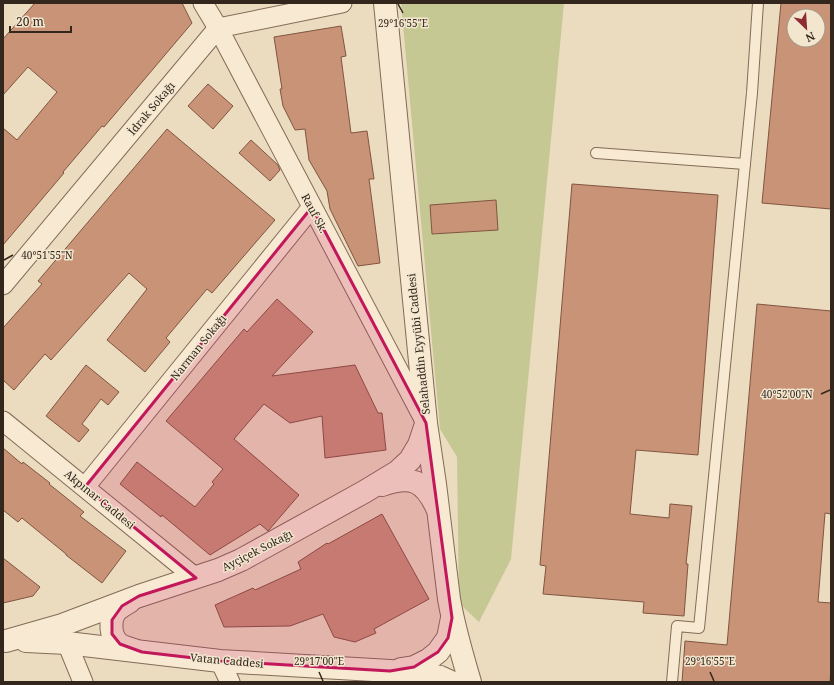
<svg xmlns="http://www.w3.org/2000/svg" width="834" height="685" font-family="'Noto Serif',serif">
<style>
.green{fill:#c6c894}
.building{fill:#c89377;stroke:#815540;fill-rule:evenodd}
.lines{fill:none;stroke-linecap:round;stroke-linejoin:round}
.service-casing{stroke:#836c59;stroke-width:12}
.minor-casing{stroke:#836c59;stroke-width:21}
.tertiary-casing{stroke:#836c59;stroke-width:24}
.service{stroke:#f7e9d2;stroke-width:10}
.minor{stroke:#f7e9d2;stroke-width:19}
.tertiary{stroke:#f7e9d2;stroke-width:22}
.marked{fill:#c2185b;fill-opacity:0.2;stroke:#c2185b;stroke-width:3;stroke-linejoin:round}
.ticks{fill:none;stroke:#33261c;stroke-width:1.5}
.labels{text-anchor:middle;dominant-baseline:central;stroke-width:3;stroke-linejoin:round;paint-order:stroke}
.street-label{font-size:11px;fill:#33261c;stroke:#f3e6cf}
.ticks-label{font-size:10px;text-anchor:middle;fill:#33261c;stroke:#f3e6cf;stroke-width:3;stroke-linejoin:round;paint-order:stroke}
</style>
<rect width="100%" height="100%" fill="#ebdbbf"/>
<path class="green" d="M 401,3 L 564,3 L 511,559 L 479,622 L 459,603 L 457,457 L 440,429 Z"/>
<g class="building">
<path d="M 35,3 L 182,3 L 192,23 L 104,127 L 102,126 L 63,172 L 64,173 L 3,245 L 3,128 L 17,140 L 57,92 L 28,67 L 3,95 L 3,39 Z"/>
<path d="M 781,3 L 831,3 L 831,209 L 762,203 ZM 794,16 L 818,16 L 818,40 L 794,40 Z"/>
<path d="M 341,26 L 346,56 L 341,57 L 351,133 L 367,131 L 374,179 L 369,179 L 380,263 L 358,266 L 330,209 L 327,191 L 309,160 L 305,129 L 295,130 L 283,106 L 280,89 L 282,89 L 274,37 Z"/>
<path d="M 208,84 L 233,106 L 213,129 L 188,106 Z"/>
<path d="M 167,129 L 275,220 L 212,293 L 207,289 L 166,338 L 170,342 L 145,372 L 107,340 L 147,289 L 129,273 L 51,360 L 45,354 L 14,390 L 3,380 L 3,328 L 42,284 L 38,281 Z"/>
<path d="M 251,140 L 278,165 L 280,170 L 270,181 L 239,153 Z"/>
<path d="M 572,184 L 718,195 L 698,455 L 636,450 L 630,514 L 669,518 L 670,504 L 692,506 L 686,564 L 688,564 L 684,616 L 643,613 L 644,602 L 543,594 L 546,566 L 540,565 Z"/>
<path d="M 496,200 L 498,230 L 432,234 L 430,205 Z"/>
<path d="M 277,299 L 313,332 L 272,376 L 355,365 L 378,413 L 382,413 L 386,450 L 325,458 L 322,416 L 290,423 L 264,404 L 234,439 L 299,495 L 268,531 L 260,524 L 210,555 L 162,515 L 161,517 L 120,484 L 137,462 L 195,507 L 214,484 L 212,482 L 223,469 L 166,421 L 244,329 L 247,332 Z"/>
<path d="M 757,304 L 831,311 L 831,514 L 825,513 L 818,602 L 831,603 L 831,667 L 830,682 L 682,682 L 685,641 L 727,645 Z"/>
<path d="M 86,365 L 119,392 L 108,405 L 101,399 L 82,424 L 89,430 L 79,442 L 46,416 Z"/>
<path d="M 3,448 L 22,464 L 23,462 L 50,483 L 49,484 L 84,512 L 80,516 L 126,551 L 102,583 L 66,555 L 66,554 L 22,518 L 18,522 L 3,510 Z"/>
<path d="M 382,514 L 429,599 L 374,629 L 376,633 L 355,642 L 334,637 L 323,614 L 290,626 L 224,627 L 215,605 L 253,588 L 255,590 L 301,569 L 298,562 L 327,543 L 328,544 Z"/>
<path d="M 3,558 L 40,587 L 33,596 L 3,603 Z"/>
</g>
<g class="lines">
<defs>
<g id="service">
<path d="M 596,153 L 745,164"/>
<path d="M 672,682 L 677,626 L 699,628 L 752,93 L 758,3"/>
</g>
<g id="minor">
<path d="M 203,3 L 218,28 L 424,419"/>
<path d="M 3,285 L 218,28 L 342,3"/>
<path d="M 3,421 L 196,578"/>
<path d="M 85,487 L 312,207"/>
<path d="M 67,643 L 83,682"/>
<path d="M 220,661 L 230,682"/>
</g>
<g id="tertiary">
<path d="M 385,3 L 426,423 L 435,484 L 449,599 C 454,628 462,655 470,682"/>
<path d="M 382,485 C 411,475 424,480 437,508"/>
<path d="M 129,602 C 124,605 120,607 116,611 C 109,620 110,637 119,644 C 123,647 129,648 134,650"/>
<path d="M 6,641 L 62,625 L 139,596 L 218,570 L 241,560 L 364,492 L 397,472 L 410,460 L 419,445 L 426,424"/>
<path d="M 26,641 L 67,643 L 220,661 L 390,671 L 420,674 L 440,677 L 451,682"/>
<path d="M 401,669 L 414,667 L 428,660 L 438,652 L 448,638 L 452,618"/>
</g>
</defs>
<use href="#service" class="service-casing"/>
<use href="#minor" class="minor-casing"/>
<use href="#tertiary" class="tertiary-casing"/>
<use href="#service" class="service"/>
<use href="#minor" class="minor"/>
<use href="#tertiary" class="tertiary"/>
</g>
<path class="marked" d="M 312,207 L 426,423 L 452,618 L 448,638 L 438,652 L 414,667 L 390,671 L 220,661 L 142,652 L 120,644 L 112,634 L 112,620 L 122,606 L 139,596 L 196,578 L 85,487 Z"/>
<path class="ticks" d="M 398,4 L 403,13M 4,260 L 13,255M 821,394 L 830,390M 319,672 L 323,681M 710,672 L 714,681"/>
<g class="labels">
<g class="street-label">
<text transform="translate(151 108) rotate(-50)">İdrak Sokağı</text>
<text transform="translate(315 213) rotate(62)">Rauf Sk.</text>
<text transform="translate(418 344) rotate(-96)">Selahaddin Eyyübi Caddesi</text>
<text transform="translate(198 347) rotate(-51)">Narman Sokağı</text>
<text transform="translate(100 499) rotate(39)">Akpınar Caddesi</text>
<text transform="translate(257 550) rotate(-27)">Ayçiçek Sokağı</text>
<text transform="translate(227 660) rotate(5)">Vatan Caddesi</text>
</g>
</g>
<g class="ticks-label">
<text x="403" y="27">29°16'55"E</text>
<text x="47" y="259">40°51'55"N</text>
<text x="787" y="398">40°52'00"N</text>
<text x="319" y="665">29°17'00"E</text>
<text x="710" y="665">29°16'55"E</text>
</g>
<rect width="834" height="685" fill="none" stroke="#33261c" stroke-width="8"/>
<g transform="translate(806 28) rotate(155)"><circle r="19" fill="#f3e6cf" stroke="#a69987"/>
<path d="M0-3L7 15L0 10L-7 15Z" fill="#8f2c33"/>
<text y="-6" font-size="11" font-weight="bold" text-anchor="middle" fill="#33261c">N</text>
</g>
<path d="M10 26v6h61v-6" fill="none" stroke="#33261c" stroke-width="2"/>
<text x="16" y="26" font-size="12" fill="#33261c" stroke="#f3e6cf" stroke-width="3" paint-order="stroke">20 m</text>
</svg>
